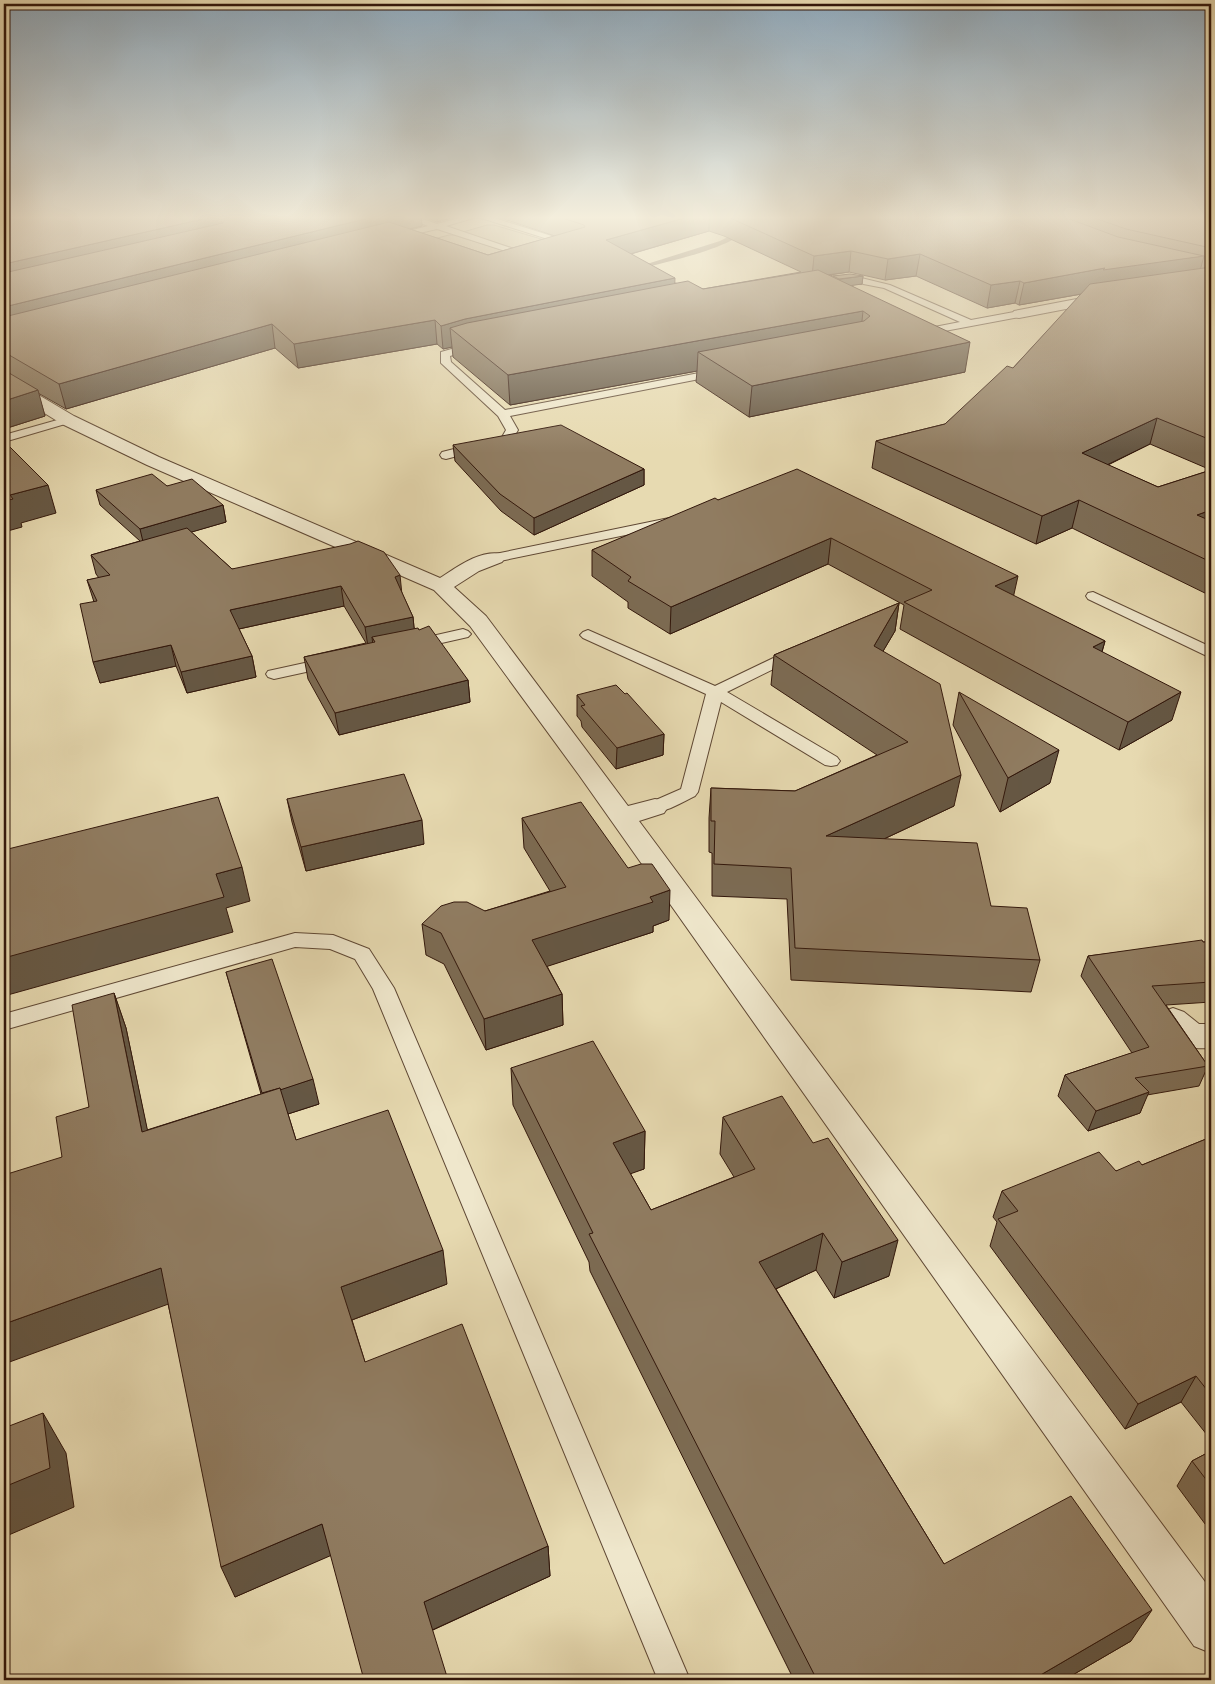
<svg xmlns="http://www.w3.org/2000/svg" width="1215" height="1684" font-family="'IM FELL English',serif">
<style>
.green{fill:#c8b995;stroke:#7d6850}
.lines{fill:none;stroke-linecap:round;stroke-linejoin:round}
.stream{fill:#79644d;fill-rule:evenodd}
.service-casing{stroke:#5f4834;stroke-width:2}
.minor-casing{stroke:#5f4834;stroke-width:2}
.service{fill:#efe7cc;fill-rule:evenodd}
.minor{fill:#efe7cc;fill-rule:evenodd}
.wall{fill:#7c6b53;stroke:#32170b;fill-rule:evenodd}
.shaded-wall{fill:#655744;stroke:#32170b}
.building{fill:#907c61;stroke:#32170b}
</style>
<rect width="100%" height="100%" fill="#e7dab1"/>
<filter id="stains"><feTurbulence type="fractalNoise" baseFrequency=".004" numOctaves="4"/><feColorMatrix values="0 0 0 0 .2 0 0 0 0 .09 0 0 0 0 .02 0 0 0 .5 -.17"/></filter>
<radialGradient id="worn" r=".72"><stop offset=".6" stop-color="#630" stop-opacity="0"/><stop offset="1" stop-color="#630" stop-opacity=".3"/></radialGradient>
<g class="green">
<path d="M 487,225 L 494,225 L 565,246 L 535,255 L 463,232 Z"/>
<path d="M 449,235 L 454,235 L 524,257 L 497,266 L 422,242 Z"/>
</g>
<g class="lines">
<path class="stream" d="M 758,217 L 764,217 C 736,249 676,259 636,270 L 631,269 L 720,241 L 751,225 Z"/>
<defs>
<g id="service">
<path d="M 404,217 L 417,217 L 437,224 L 463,217 L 477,217 L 446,226 L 537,257 L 530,259 L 437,229 L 389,240 L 389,236 L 428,226 Z"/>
<path d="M 478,217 L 491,217 L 577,244 L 570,246 Z"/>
<path d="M 838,276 L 853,276 L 890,285 L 971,320 L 1019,311 L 1024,314 L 1019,317 L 918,336 L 913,333 L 914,331 L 960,322 L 884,288 L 853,282 L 835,281 L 835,277 Z"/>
<path d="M 476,342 L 481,345 L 480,347 L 450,356 L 451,362 L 505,410 L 720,369 L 725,372 L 720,375 L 510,416 L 518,430 L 511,442 L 446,459 L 442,458 L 440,455 L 442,452 L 502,437 L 506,430 L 498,416 L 441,363 L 441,352 Z"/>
<path d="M 68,417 L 74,420 L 72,422 L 4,442 L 4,435 Z"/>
<path d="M 674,517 L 679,518 L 681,521 L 679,524 L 495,562 L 488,558 L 495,554 Z"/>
<path d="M 1093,592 L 1211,647 L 1211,658 L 1088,599 L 1086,596 L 1088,593 Z"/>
<path d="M 463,629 L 468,631 L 471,634 L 468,637 L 415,649 L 410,647 L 407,644 L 410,641 Z"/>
<path d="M 588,630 L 715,686 L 790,650 L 800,650 L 803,653 L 800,656 L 727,692 L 837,757 L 840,761 L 837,765 L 831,766 L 825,765 L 721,702 L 698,792 L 695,796 C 682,802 663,815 649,811 L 646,807 L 649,803 L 681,789 L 706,694 L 583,638 L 580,635 L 583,632 Z"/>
<path d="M 332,657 L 338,659 L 340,662 L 338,665 L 274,679 L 268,677 L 266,674 L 268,671 Z"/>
<path d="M 295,933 L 333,935 L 369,949 L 394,988 L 690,1680 L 658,1680 L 373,989 L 355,959 L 330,949 L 295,947 L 4,1030 L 4,1014 Z"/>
</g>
<g id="minor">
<path d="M 1108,293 L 1115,297 L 1113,300 L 1019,318 L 1014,317 L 1012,314 L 1014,311 L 1019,310 Z"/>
<path d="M 4,376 L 10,378 L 74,416 L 159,457 L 440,578 C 457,567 481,549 502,554 L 505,558 L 502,562 L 479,571 L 454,587 L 486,616 L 628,806 L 655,799 L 664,801 L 668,807 L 664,813 L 639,821 L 1211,1590 L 1211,1653 L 1194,1646 L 579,775 L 470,626 L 434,590 L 147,465 L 62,424 L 4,388 Z"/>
<path d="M 1173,1008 L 1184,1012 L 1199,1024 L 1211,1024 L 1211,1048 C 1185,1050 1170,1044 1157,1020 L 1162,1012 Z"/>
</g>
</defs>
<use href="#service" class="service-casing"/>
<use href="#minor" class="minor-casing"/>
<use href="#service" class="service"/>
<use href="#minor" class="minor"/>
</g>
<g class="wall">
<path d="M 4,217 L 421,217 L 422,226 L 409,229 L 488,255 L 555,236 L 498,217 L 1211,217 L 1211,596 L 1072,528 L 1036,544 L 872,468 L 876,441 L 945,424 L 1013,368 L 1082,294 L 1019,305 L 1015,303 L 987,308 L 916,276 L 885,280 L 849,272 L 830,275 L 833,276 L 863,276 L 862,284 L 851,285 L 965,372 L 749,417 L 696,382 L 697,371 L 510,405 L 453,357 L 452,347 L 443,349 L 437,344 L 298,368 L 275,348 L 66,409 L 38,393 L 45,416 L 4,429 ZM 709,231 L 724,236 L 801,272 L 703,289 L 675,283 L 631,254 ZM 1150,444 L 1211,470 L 1158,487 L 1108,465 Z"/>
<path d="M 423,217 L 455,217 L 437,222 Z"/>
<path d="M 453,445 L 644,469 L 644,485 L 534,535 L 501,511 L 455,461 Z"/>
<path d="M 167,486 L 223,505 L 226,522 L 191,532 L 232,569 L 401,591 L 413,617 L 414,628 L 419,630 L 468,680 L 470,702 L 339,735 L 308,679 L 304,657 L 366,643 L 344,606 L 239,629 L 252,656 L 256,677 L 187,693 L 176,666 L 100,683 L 94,602 L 87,580 L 99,578 L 96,574 L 91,555 L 140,541 L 100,505 L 96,490 Z"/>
<path d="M 718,500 L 1013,596 L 1105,641 L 1102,652 L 1172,720 L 1119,750 L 900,629 L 904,605 L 828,564 L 670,634 L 628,608 L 628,602 L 592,576 L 592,550 Z"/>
<path d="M 899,603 L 895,631 L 883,651 L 954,806 L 884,839 L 991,906 L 1040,960 L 1031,992 L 791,980 L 787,899 L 712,896 L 712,853 L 709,852 L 709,818 L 711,788 L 795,791 L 877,755 L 771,685 L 774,655 Z"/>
<path d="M 959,692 L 1050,783 L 1000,812 L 953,725 Z"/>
<path d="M 577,695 L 664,734 L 663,755 L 616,769 L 582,727 L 581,721 L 577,716 Z"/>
<path d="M 287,799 L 424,844 L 306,871 L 292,822 Z"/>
<path d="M 522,818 L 628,868 L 669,920 L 653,926 L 653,932 L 547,966 L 562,994 L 563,1025 L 486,1050 L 444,964 L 426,955 L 422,924 L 485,911 L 550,891 L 524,848 Z"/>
<path d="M 1203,942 L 1211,942 L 1211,1002 L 1166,1005 L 1208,1066 L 1199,1086 L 1147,1095 L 1140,1113 L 1088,1131 L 1058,1096 L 1065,1075 L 1132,1053 L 1081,976 L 1088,956 Z"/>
<path d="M 226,972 L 319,1104 L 288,1114 L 296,1140 L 447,1284 L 352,1320 L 365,1362 L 548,1546 L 550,1576 L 433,1630 L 330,1555 L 235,1597 L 168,1304 L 62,1157 L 89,1107 L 114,993 L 126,1028 L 147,1130 L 261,1094 Z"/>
<path d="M 511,1068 L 645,1131 L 644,1169 L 630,1173 L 651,1210 L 734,1177 L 720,1154 L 723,1117 L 889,1276 L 834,1298 L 816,1270 L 776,1289 L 944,1564 L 1131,1641 L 1064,1680 L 794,1680 L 590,1271 L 589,1262 L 513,1105 Z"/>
<path d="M 1211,1137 L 1211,1440 L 1181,1402 L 1125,1429 L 990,1246 L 997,1222 L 993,1217 L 1002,1191 L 1116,1171 L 1142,1165 Z"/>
<path d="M 1211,1451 L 1211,1532 L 1177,1486 L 1192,1461 Z"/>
</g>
<g class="shaded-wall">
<path d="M 212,217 L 221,217 L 224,236 L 4,287 L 4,264 Z"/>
<path d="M 373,217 L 421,217 L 422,226 L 4,332 L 4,307 Z"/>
<path d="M 437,217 L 455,217 L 437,222 Z"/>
<path d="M 688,217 L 709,217 L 709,231 L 606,261 L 606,240 Z"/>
<path d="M 851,251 L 849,272 L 812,277 L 814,256 Z"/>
<path d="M 920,254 L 916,276 L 885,280 L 888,259 Z"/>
<path d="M 1204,256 L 1198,278 L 1098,291 L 1019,305 L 1024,283 L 1105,268 Z"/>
<path d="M 863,276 L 862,284 L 834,288 L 835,280 Z"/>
<path d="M 675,278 L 674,301 L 450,328 L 452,347 L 443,349 L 441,326 L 465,319 Z"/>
<path d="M 1020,281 L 1015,303 L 987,308 L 991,285 Z"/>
<path d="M 863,311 L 860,340 L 698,352 L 697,371 L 510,405 L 508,375 Z"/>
<path d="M 435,320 L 437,344 L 298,368 L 294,344 Z"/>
<path d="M 272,324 L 275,348 L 66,409 L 59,384 Z"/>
<path d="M 970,342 L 965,372 L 749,417 L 752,386 Z"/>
<path d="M 38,390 L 45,416 L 4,429 L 4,401 Z"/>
<path d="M 1157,418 L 1150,444 L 1076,480 L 1082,453 Z"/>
<path d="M 644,469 L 644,485 L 534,535 L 534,518 Z"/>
<path d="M 48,485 L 56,513 L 21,523 L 22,527 L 4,532 L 4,501 L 10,495 Z"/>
<path d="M 1079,500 L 1072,528 L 1036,544 L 1042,516 Z"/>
<path d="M 223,505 L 226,522 L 144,546 L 140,529 Z"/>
<path d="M 1211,510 L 1211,535 L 1197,515 Z"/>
<path d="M 831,538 L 828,564 L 670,634 L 671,607 Z"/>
<path d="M 400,575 L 402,595 L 395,577 Z"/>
<path d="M 1018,576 L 1012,603 L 995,586 Z"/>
<path d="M 341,586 L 344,606 L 234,630 L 230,610 Z"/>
<path d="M 899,603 L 895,631 L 869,675 L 874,646 Z"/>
<path d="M 413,617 L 415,637 L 375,642 L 372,637 L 373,646 L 368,647 L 365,627 Z"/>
<path d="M 1105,641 L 1097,669 L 1093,647 Z"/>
<path d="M 171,645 L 176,666 L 100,683 L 93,662 Z"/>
<path d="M 252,656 L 256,677 L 187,693 L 181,672 Z"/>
<path d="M 468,680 L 470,702 L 339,735 L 335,713 Z"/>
<path d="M 1181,692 L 1172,720 L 1119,750 L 1128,722 Z"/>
<path d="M 664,734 L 663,755 L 616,769 L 617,748 Z"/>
<path d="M 1059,750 L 1050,783 L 1000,812 L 1008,778 Z"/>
<path d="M 961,775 L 954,806 L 822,868 L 826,836 Z"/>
<path d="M 422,820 L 424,844 L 306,871 L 301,847 Z"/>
<path d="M 242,867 L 250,901 L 226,908 L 233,932 L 4,996 L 4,958 L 216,874 Z"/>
<path d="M 670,890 L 669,920 L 653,926 L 653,932 L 533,971 L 532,940 L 650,897 Z"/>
<path d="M 114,993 L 126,1028 L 155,1166 L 142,1132 Z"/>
<path d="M 562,994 L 563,1025 L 486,1050 L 484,1019 Z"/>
<path d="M 313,1079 L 319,1104 L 269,1120 L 262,1095 Z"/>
<path d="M 1149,1092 L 1140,1113 L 1088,1131 L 1096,1111 Z"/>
<path d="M 645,1131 L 644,1169 L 613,1180 L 613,1143 Z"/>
<path d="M 823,1233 L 816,1270 L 754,1299 L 759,1262 Z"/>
<path d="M 898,1240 L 889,1276 L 834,1298 L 842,1262 Z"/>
<path d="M 443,1250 L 447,1284 L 349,1321 L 341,1287 Z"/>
<path d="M 161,1268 L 174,1302 L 4,1364 L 4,1324 Z"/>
<path d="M 1196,1376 L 1181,1402 L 1125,1429 L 1138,1404 Z"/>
<path d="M 43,1413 L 66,1453 L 74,1507 L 4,1537 L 4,1487 Z"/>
<path d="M 322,1524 L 332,1555 L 235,1597 L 221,1567 Z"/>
<path d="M 548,1546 L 550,1576 L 430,1631 L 424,1602 Z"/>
<path d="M 4,1590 L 9,1642 L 4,1644 Z"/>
<path d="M 1152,1610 L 1131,1641 L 1064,1680 L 1032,1680 Z"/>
</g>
<g class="building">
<path d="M 4,217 L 212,217 L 4,264 Z"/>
<path d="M 223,217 L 373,217 L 4,307 L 4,273 L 223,223 L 225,219 Z"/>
<path d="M 560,217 L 688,217 L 606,240 L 675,278 L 465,319 L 441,326 L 435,320 L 294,344 L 272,324 L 59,384 L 4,352 L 4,317 L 389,222 L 488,255 L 585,227 L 584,225 Z"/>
<path d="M 728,217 L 1064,217 L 1118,237 L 1204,256 L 1103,270 L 1105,268 L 1024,283 L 1020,281 L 991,285 L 920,254 L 888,259 L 851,251 L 814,256 Z"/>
<path d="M 1092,217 L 1211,217 L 1211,248 L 1126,229 Z"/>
<path d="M 1211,267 L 1211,440 L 1157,418 L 1082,453 L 1158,487 L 1211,470 L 1211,510 L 1197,515 L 1211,521 L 1211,562 L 1079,500 L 1042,516 L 876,441 L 945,424 L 1007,366 L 1013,368 L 1090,284 Z"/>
<path d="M 818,270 L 970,342 L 752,386 L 698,352 L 864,321 L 870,316 L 863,311 L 508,375 L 450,328 L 467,323 L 688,281 L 703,289 Z"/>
<path d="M 850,274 L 863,276 L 839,279 L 833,276 Z"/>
<path d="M 4,370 L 38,390 L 4,401 Z"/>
<path d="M 561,425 L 644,469 L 534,518 L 500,494 L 453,445 Z"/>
<path d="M 4,441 L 48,485 L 10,495 L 13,499 L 4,501 Z"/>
<path d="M 797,469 L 1018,576 L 995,586 L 1105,641 L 1093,647 L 1181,692 L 1128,722 L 904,602 L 932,590 L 831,538 L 671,607 L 628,581 L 631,577 L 592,550 L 715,498 L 718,500 Z"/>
<path d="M 152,474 L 167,486 L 192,479 L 223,505 L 140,529 L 96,490 Z"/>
<path d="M 187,528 L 232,569 L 350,544 L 358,541 L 384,552 L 400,575 L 395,577 L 413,617 L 365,627 L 341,586 L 230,610 L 252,656 L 181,672 L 171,645 L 93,662 L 80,604 L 97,601 L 87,580 L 110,575 L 91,555 Z"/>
<path d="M 899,603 L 874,646 L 940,684 L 961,775 L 826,836 L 977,843 L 991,906 L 1027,908 L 1040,960 L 795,948 L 791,868 L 714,864 L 715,821 L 711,821 L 711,788 L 795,791 L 908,742 L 774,655 Z"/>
<path d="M 429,626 L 468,680 L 335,713 L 304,657 L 375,642 L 372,637 L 418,628 L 419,630 Z"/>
<path d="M 616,685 L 625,694 L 627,693 L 664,734 L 617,748 L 581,706 L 585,705 L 577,695 Z"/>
<path d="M 959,692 L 1059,750 L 1008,778 Z"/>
<path d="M 404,774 L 422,820 L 301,847 L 287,799 Z"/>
<path d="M 218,797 L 242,867 L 216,874 L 224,897 L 4,958 L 4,850 Z"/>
<path d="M 581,802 L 628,868 L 641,864 L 652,864 L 670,890 L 650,897 L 653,902 L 532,940 L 562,994 L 484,1019 L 441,933 L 422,924 L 441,906 L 454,902 L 467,902 L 485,911 L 566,887 L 522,818 Z"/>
<path d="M 1202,940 L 1203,942 L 1211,942 L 1211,982 L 1152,986 L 1208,1066 L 1135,1078 L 1149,1092 L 1096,1111 L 1065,1075 L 1149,1047 L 1088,956 Z"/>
<path d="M 272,959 L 313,1079 L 280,1090 L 280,1088 L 262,1093 L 226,972 Z"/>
<path d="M 114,993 L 142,1132 L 280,1088 L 296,1140 L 388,1110 L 443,1250 L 341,1287 L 365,1362 L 462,1324 L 548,1546 L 424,1602 L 448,1680 L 364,1680 L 322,1524 L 221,1567 L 161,1268 L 4,1324 L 4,1175 L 62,1157 L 56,1117 L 89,1107 L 72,1005 Z"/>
<path d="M 593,1041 L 645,1131 L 613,1143 L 651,1210 L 755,1169 L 723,1117 L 782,1096 L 813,1143 L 828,1138 L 898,1240 L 842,1262 L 823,1233 L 759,1262 L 944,1564 L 1071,1496 L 1152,1610 L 1032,1680 L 817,1680 L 589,1234 L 593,1233 L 511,1068 Z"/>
<path d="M 1211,1137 L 1211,1395 L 1196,1376 L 1138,1404 L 998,1219 L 1018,1211 L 1002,1191 L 1099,1152 L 1116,1171 L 1139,1161 L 1142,1165 Z"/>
<path d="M 43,1413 L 50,1468 L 4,1487 L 4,1428 Z"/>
<path d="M 1211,1451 L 1211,1486 L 1192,1461 Z"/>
</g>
<linearGradient id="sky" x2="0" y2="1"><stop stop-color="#8fa9bc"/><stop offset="0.48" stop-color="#f4eedc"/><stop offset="1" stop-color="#f4eedc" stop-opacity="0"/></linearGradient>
<rect width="1215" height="453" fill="url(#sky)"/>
<rect width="1215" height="1684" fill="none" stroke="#e7dab1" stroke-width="20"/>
<rect x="5" y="5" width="1205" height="1674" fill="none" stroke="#32170b" stroke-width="2.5"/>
<rect x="10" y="10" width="1195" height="1664" fill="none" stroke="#32170b"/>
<rect width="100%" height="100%" filter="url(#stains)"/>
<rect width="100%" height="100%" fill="url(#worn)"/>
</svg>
